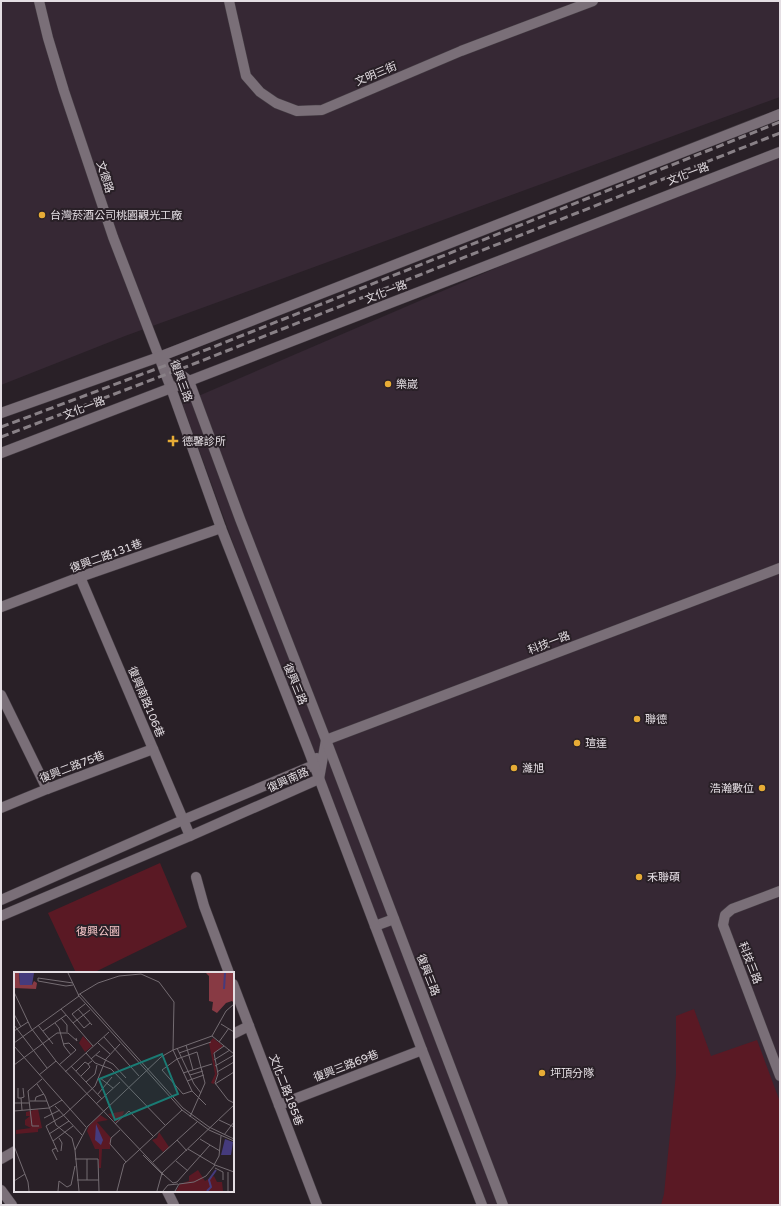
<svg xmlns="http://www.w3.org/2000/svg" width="781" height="1206" font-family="'Varela Round','Noto Sans TC',sans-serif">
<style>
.built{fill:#362834}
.green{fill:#5a1924}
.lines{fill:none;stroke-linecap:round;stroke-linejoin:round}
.street-casing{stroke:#443c43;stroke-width:11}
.secondary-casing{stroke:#443c43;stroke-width:11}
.street{stroke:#7a6f78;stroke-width:10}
.secondary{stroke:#7a6f78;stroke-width:10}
.rail{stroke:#898187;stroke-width:3;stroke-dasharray:8 4;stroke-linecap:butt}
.poi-dot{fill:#e7ac36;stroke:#292027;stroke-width:1.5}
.labels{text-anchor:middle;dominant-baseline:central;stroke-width:4;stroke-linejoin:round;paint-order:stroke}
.street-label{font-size:11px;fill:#e4dee3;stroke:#292027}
.poi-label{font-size:11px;fill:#e4dee3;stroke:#292027;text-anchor:start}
.park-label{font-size:11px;fill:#f7c7c9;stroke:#292027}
.inset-river{fill:none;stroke:#453b7d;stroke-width:2}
.inset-road{fill:none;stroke:#746c72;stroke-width:1}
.view{fill:#1a7b74;fill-opacity:0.15;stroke:#1a7b74;stroke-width:2}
.inset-edge{fill:none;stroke:#e4dee3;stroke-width:2}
</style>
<rect width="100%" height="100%" fill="#292027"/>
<g class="built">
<path d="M 1,1 L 780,1 L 780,97 L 125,336 L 1,385 Z"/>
<path d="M 780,146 L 780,1205 L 485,1205 L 319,779 L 182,403 Z"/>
</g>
<g class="green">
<path d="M 160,863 L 187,927 L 93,973 L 76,973 L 48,913 Z"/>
<path d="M 694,1009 L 711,1056 L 757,1040 L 780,1102 L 780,1205 L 661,1205 L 664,1194 L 676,1074 L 676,1016 Z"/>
</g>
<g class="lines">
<defs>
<g id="street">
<path d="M 229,1 L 246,76 L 260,92 L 276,103 L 297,111 L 322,110 L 461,51 L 593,1"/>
<path d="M 80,577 L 190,836"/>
<path d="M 1,607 L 80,577 L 221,528"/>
<path d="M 1,695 L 47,789"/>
<path d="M 326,740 L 780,568"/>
<path d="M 1,808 L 47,789 L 153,749"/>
<path d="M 196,877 L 204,906 L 229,973"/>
<path d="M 780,891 L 732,909 L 725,915 L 723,925 L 780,1076"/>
<path d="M 1,900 L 183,820 L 314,765 L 317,758"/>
<path d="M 1,916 L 190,836 L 319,779 L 326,740"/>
<path d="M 375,926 L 394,919"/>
<path d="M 233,984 L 317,1205"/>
<path d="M 233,1034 L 249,1026"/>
<path d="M 279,1105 L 422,1050"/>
<path d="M 1,1159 L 15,1151"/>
<path d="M 1,1190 L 12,1205"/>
<path d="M 167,1191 L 174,1205"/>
</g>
<g id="secondary">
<path d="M 39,1 L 48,38 L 64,91 L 113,237 L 171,388 L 221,528 L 308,749 L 422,1050 L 482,1205"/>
<path d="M 159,357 L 189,381 L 240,519 L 326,740 L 503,1205"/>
<path d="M 1,413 L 159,357 L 780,114"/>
<path d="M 1,453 L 171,388 L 780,152"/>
</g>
</defs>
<use href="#street" class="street-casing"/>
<use href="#secondary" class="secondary-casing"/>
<use href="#street" class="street"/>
<use href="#secondary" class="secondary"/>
<g class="rail">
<path d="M 1,427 L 188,357 L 780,122"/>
<path d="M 1,437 L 191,365 L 780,133"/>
</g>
</g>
<g class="poi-dot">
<circle cx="42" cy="215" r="4"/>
<circle cx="388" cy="384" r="4"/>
<path d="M171 435h4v4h4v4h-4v4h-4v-4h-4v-4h4z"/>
<circle cx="637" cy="719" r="4"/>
<circle cx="577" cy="743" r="4"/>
<circle cx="514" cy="768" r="4"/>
<circle cx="762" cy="788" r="4"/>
<circle cx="639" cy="877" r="4"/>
<circle cx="542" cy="1073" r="4"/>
</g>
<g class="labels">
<g class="street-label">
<text transform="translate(376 74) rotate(-23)">文明三街</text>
<text transform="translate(688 174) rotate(-21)">文化一路</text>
<text transform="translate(105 177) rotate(72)">文德路</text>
<text transform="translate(386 292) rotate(-21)">文化一路</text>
<text transform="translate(181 381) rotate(70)">復興三路</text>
<text transform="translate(84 408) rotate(-21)">文化一路</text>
<text transform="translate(106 556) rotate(-20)">復興二路131巷</text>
<text transform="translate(549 643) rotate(-21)">科技一路</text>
<text transform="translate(295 684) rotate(68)">復興三路</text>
<text transform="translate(146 702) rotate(67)">復興南路106巷</text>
<text transform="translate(72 767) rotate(-21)">復興二路75巷</text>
<text transform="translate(288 780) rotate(-24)">復興南路</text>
<text transform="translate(750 963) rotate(69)">科技三路</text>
<text transform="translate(428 975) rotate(69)">復興三路</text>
<text transform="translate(346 1066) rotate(-21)">復興三路69巷</text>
<text transform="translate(286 1090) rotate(69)">文化二路185巷</text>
</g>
<g class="poi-label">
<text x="50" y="215">台灣菸酒公司桃園觀光工廠</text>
<text x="396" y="384">樂崴</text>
<text x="182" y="441">德馨診所</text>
<text x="645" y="719">聯德</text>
<text x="585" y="743">瑄達</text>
<text x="522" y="768">濰旭</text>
<text x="754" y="788" text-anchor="end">浩瀚數位</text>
<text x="647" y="877">禾聯碩</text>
<text x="550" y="1073">坪頂分隊</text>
</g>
<g class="park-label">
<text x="98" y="931">復興公園</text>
</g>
</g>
<g transform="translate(14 972)">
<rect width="220" height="220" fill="#292027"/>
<path d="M 69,64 L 78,74 L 71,80 L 65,71 ZM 199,66 L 209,74 L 199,82 L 203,102 L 200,112 L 197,111 L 201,102 L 195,71 ZM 24,137 L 28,156 L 24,157 L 24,160 L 2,162 L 2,158 L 17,156 L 11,153 L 11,148 L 16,144 L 12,144 L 12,140 ZM 110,139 L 109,143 L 102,150 L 94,142 ZM 86,143 L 94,148 L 83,150 L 97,166 L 96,177 L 88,177 L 87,196 L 85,196 L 85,177 L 81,177 L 73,159 L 75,154 ZM 145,160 L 155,175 L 149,180 L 138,168 L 143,166 ZM 184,198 L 191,209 L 200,204 L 203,210 L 208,210 L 209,219 L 162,219 L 166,212 L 175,209 L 175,204 Z" fill="#5a1924"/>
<path d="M 0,1 L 5,1 L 6,13 L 18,13 L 20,9 L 23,11 L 22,17 L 0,16 ZM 192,1 L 220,1 L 220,31 L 218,29 L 212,31 L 203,41 L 198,38 L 199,30 L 195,29 L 195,4 Z" fill="#883a44"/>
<path d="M 5,1 L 20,1 L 18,13 L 6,13 ZM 82,152 L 89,168 L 87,173 L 81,168 ZM 211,167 L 219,170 L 217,183 L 207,183 Z" fill="#453b7d"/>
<path class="inset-river" d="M 210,17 L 211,1M 193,219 L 197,215 L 195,208 L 202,198"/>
<path class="inset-road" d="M 24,9 L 24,6 L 59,11M 24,9 L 52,14 L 59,13M 0,20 L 17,56 L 42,89 L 150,203 L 159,211 L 163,210M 66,22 L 169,136 L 195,155 L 220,167M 71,32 L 58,42 L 70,56 L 76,51M 47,37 L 79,74M 64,37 L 78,53M 0,42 L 7,55M 47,46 L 53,53 L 53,60M 41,51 L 45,56 L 50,74 L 57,83M 59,51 L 76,38M 207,52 L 220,60M 0,53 L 33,96M 24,53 L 39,72M 0,59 L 14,50M 29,59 L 52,43M 198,64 L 220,82M 90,65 L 125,104M 205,70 L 215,56M 0,71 L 65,24 L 54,1M 84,71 L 96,82M 172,73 L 179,98M 0,74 L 72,155M 210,74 L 200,81 L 204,102 L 201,111 L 214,128 L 220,131M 163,76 L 180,112 L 187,121M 72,81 L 81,91 L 97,97 L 151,153M 165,81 L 197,70M 82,83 L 99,92 L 112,106M 77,87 L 86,79M 200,88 L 216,78M 0,93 L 43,61 L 54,61 L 63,69 L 62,66M 45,93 L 62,78 L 55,71 L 49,72M 57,94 L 88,127M 201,94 L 220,83M 62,99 L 71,90 L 74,92 L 78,89M 51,100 L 95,60M 203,100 L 220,90M 169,101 L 198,92M 25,103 L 42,89M 176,103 L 189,99M 67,104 L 76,95 L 74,92M 86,106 L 99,116M 173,109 L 190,103M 72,110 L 81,102 L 83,93M 23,112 L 31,124 L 42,153 L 58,166 L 61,178M 201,112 L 220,100M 4,116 L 4,126 L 7,126M 84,122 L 98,105M 7,126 L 10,125 L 9,116M 7,126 L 8,138M 16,129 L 33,129M 21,129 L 22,125 L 30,122M 0,131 L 15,131M 82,132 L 106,110M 192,133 L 178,119 L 159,78 L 160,30 L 145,10 L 127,2 L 105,4 L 84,11 L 64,23 L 168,138 L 195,158 L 220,169M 41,134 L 68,163M 0,139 L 35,136 L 48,128M 176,145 L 191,111 L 183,80 L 163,87 L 148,98 L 169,122 L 178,119M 30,146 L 46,138M 205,148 L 220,155M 101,152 L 115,139 L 139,164M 25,154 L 18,154 L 14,119 L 28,107M 73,155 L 147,85 L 159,78 L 198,64 L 212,39 L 220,32M 106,158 L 97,166 L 96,172 L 112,190M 35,162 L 55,149M 210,163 L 220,150M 45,166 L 48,171 L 47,179M 186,167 L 206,179M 163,168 L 173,179M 39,169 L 59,154M 0,174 L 14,210 L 15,219M 42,176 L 38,178 L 43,188M 174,177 L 201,193 L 220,200M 44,180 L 32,154 L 50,143 L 81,114 L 92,87 L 106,72M 129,183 L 149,203M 61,187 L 84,187 L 85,219M 73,187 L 73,208M 162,189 L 174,199M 139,190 L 183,150M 200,193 L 205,184 L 207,164M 201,196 L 209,200 L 209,208M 214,200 L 214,219M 63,208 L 85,208M 0,209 L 11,202M 163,210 L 196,173M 44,219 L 45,209 L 53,215 L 57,213 L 61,194M 65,219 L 61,178 L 73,155M 103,219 L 110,192 L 168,138M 143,219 L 148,201 L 220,133M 149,219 L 154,213 L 164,212M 161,219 L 165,212 L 180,210 L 192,204 L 201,193"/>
<path class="view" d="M 148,82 L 164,122 L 101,148 L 85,107 Z"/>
<rect width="220" height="220" class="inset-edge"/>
</g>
<rect width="781" height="1206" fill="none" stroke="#e4dee3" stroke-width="4"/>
</svg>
